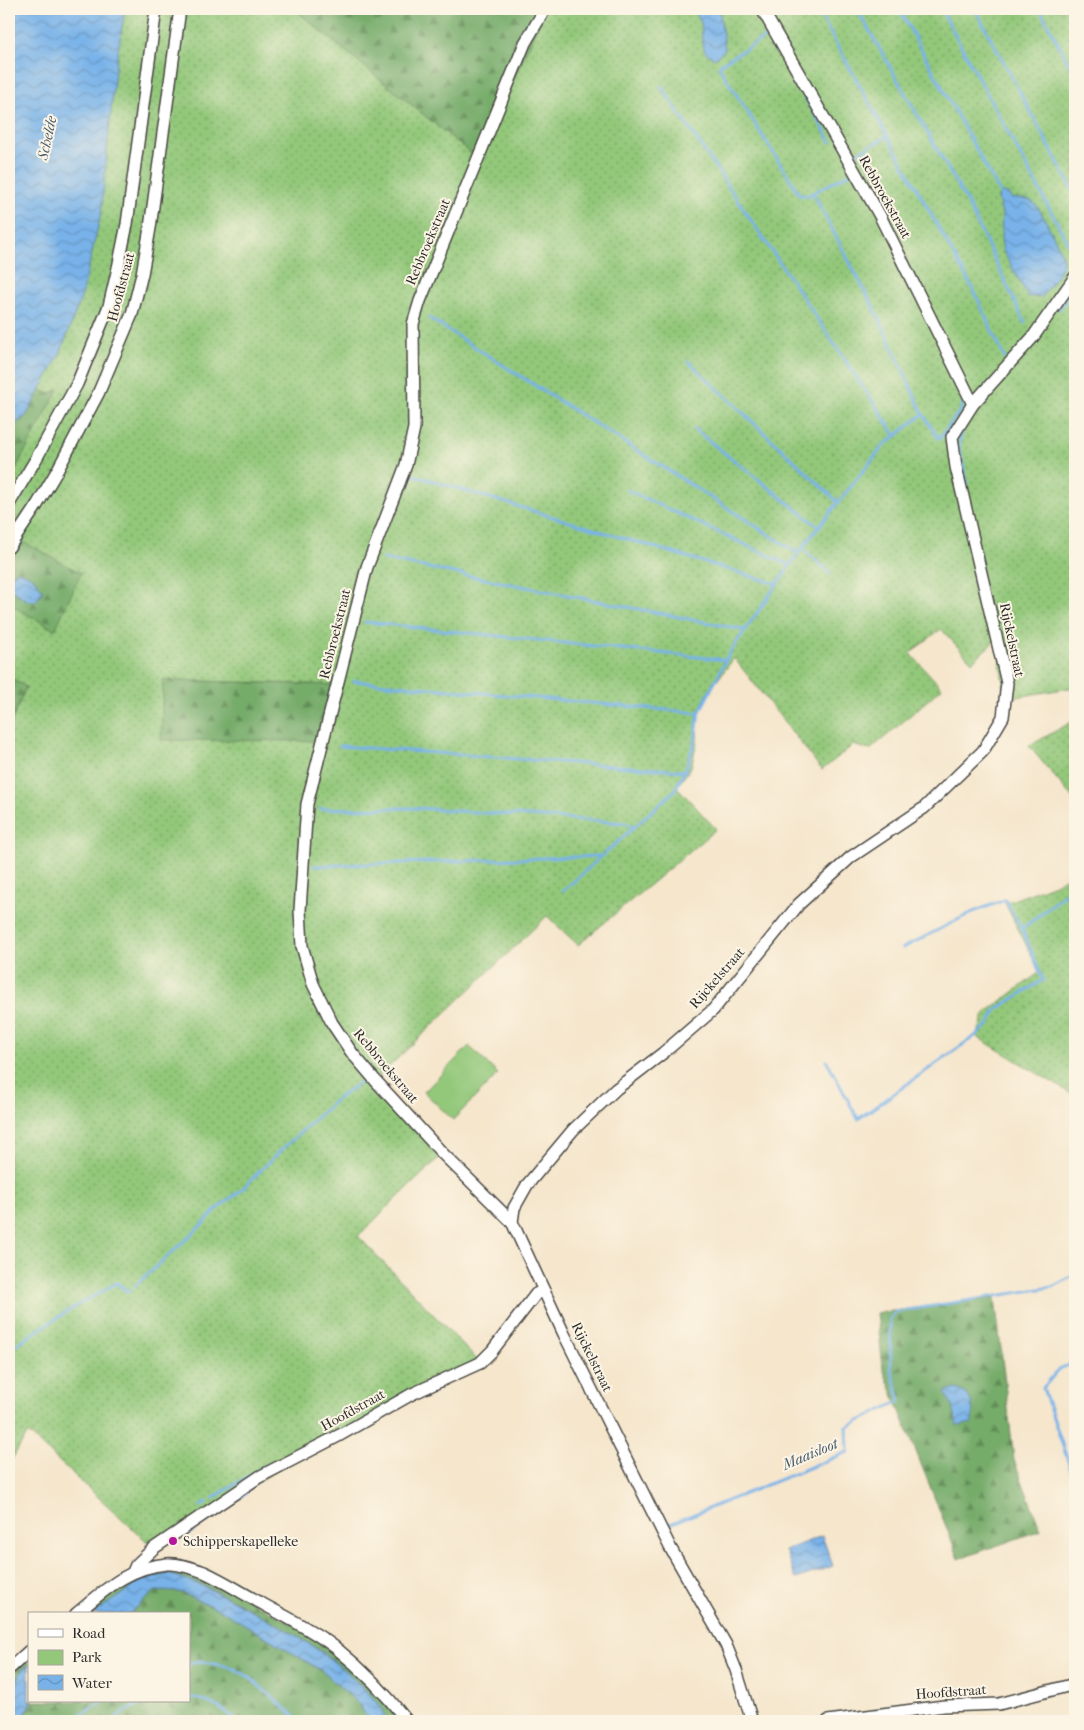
<svg xmlns="http://www.w3.org/2000/svg" width="1084" height="1730" font-family="'IM FELL French Canon',serif">
<style>
.green{fill:url(#green-dots);stroke:#5f7a52;fill-rule:evenodd}
.forest{fill:url(#forest-firs);stroke:#506c4a}
.pitch{fill:#93c87a;stroke:#5f7a52}
.water{fill:url(#water-waves);stroke:#526e8a}
.lines{fill:none;stroke-linecap:round;stroke-linejoin:round}
.stream{stroke:#78b2e9;stroke-width:3}
.minor-casing{stroke:#494743;stroke-width:14}
.minor{stroke:#fff;stroke-width:11}
.poi-dot{fill:#b5179e;stroke:#fcf5e5;stroke-width:2}
.labels{text-anchor:middle;dominant-baseline:central;stroke-width:4;stroke-linejoin:round;paint-order:stroke}
.street-label{font-size:14px;fill:#2b2b2b;stroke:#fcf5e5}
.poi-label{font-size:14px;fill:#2b2b2b;stroke:#fcf5e5;text-anchor:start}
.water-label{font-size:15px;font-style:italic;fill:#465a6e;stroke:#fcf5e5}
</style>
<defs>
<pattern id="green-dots" width="8" height="8" patternUnits="userSpaceOnUse" patternTransform="scale(1.25)"><rect width="8" height="8" fill="#93c87a"/><path d="M2 2h.1M6 6h.1" fill="none" stroke="#78a364" stroke-width="1.8" stroke-linecap="round"/></pattern>
<pattern id="forest-firs" width="22" height="20" patternUnits="userSpaceOnUse" patternTransform="scale(1.25)"><rect width="22" height="20" fill="#76ac6a"/><path d="M5 1l3.5 6h-7zM16 11l3.5 6h-7z" fill="#618c57"/></pattern>
<pattern id="water-waves" width="16" height="10" patternUnits="userSpaceOnUse" patternTransform="scale(1.25)"><rect width="16" height="10" fill="#78b2e9"/><path d="M0 5q4-4 8 0t8 0" fill="none" stroke="#6391bd"/></pattern>
</defs>
<rect width="100%" height="100%" fill="#fcf5e5"/>
<filter id="ink" filterUnits="userSpaceOnUse"><feTurbulence type="fractalNoise" baseFrequency=".02" numOctaves="2"/><feDisplacementMap in="SourceGraphic" scale="10" xChannelSelector="R" yChannelSelector="G"/><feConvolveMatrix kernelMatrix="1 2 1 2 8 2 1 2 1" color-interpolation-filters="sRGB"/></filter>
<filter id="wash" filterUnits="userSpaceOnUse"><feTurbulence type="fractalNoise" baseFrequency=".0096" numOctaves="4" result="noise"/><feDisplacementMap in="SourceGraphic" scale="20" xChannelSelector="R" yChannelSelector="G"/><feGaussianBlur stdDeviation="1.12" result="paint"/><feColorMatrix in="noise" values="0 0 0 0 0 0 0 0 0 0 0 0 0 0 0 0 0 1.4 0 .05"/><feComposite in="paint" operator="in"/></filter>
<g filter="url(#wash)">
<rect width="100%" height="100%" fill="#f5e6cc"/>
<g class="green">
<path d="M 125,9 L 294,9 L 478,159 L 545,9 L 762,9 L 765,14 L 792,9 L 1075,9 L 1075,687 L 1005,699 L 997,639 L 972,662 L 941,629 L 910,653 L 942,688 L 870,750 L 853,745 L 822,770 L 734,658 L 707,694 L 698,715 L 697,742 L 691,767 L 677,787 L 716,829 L 578,945 L 547,916 L 375,1080 L 443,1154 L 358,1236 L 480,1363 L 307,1451 L 154,1548 L 28,1433 L 9,1464 L 9,727 L 26,687 L 9,677 L 9,604 L 55,629 L 9,547 L 9,481 L 58,389 L 50,394 L 40,390 L 60,354 ZM 163,680 L 335,685 L 320,741 Z"/>
<path d="M 1075,720 L 1075,801 L 1029,746 Z"/>
<path d="M 1075,872 L 1075,1096 L 977,1037 L 984,1014 L 1040,972 L 1005,903 L 1055,884 Z"/>
</g>
<g class="forest">
<path d="M 294,9 L 545,9 L 478,159 Z"/>
<path d="M 59,389 L 9,481 L 9,430 L 26,416 L 40,390 L 50,394 Z"/>
<path d="M 15,537 L 81,573 L 55,630 L 9,604 L 9,588 L 11,590 L 17,571 L 9,577 L 9,547 Z"/>
<path d="M 9,677 L 26,687 L 9,727 Z"/>
<path d="M 163,680 L 335,685 L 320,741 L 161,740 Z"/>
<path d="M 995,1298 L 1014,1460 L 1041,1530 L 959,1559 L 883,1369 L 877,1313 Z"/>
<path d="M 189,1567 L 335,1647 L 402,1721 C 389,1721 385,1723 382,1709 L 347,1673 L 324,1653 L 312,1645 L 267,1618 L 212,1589 L 169,1574 L 143,1580 L 92,1614 L 76,1614 L 133,1572 Z"/>
<path d="M 155,1591 L 180,1592 L 221,1610 L 322,1671 L 358,1703 L 369,1721 L 23,1721 L 31,1701 L 189,1701 L 189,1614 L 129,1614 Z"/>
<path d="M 29,1651 L 29,1664 L 22,1670 L 17,1681 L 13,1681 L 9,1687 L 9,1669 Z"/>
</g>
<path class="pitch" d="M 469,1046 L 498,1074 L 453,1120 L 424,1092 Z"/>
<g class="water">
<path d="M 9,9 L 125,9 L 115,70 L 101,214 L 82,295 L 60,354 L 26,416 L 9,430 Z"/>
<path d="M 693,9 L 720,9 C 720,23 724,36 725,50 L 715,58 C 698,53 703,36 701,23 C 700,18 695,13 693,9 Z"/>
<path d="M 1000,193 L 1008,194 L 1012,199 C 1020,199 1028,198 1035,204 C 1040,208 1063,253 1063,260 C 1064,269 1047,288 1042,297 L 1028,297 L 1003,251 L 1001,239 L 1002,214 L 998,198 Z"/>
<path d="M 17,571 C 32,575 34,578 43,591 L 36,601 L 28,601 L 9,588 L 9,577 Z"/>
<path d="M 956,1389 C 973,1393 974,1409 972,1423 L 957,1426 L 953,1406 L 946,1395 L 946,1391 Z"/>
<path d="M 822,1536 L 833,1566 L 796,1579 L 785,1550 Z"/>
<path d="M 169,1574 C 197,1582 223,1595 249,1609 C 284,1627 318,1647 347,1673 C 358,1683 374,1697 381,1709 C 384,1714 384,1717 389,1721 L 369,1721 L 358,1703 L 322,1671 L 221,1610 L 180,1592 L 155,1591 L 129,1614 L 92,1614 L 143,1580 Z"/>
<path d="M 29,1664 L 29,1701 L 31,1701 L 23,1721 L 9,1721 L 9,1687 L 13,1681 L 17,1681 L 22,1670 Z"/>
</g>
<g class="lines">
<g class="stream">
<path d="M 817,9 L 975,293 L 1005,359"/>
<path d="M 857,9 L 967,202 L 1025,323"/>
<path d="M 899,9 L 1000,193"/>
<path d="M 941,9 L 1073,252"/>
<path d="M 975,9 L 1075,194"/>
<path d="M 1040,9 L 1075,76"/>
<path d="M 770,14 L 794,9"/>
<path d="M 764,24 L 769,35"/>
<path d="M 661,86 L 896,436"/>
<path d="M 831,142 L 769,35 L 722,63 L 719,67 L 800,195 L 809,195 L 850,173"/>
<path d="M 852,156 L 888,136"/>
<path d="M 813,193 L 878,316 L 923,414 L 939,439 L 960,411 L 966,397"/>
<path d="M 887,218 L 896,233"/>
<path d="M 1059,309 L 1075,289"/>
<path d="M 429,318 L 798,553"/>
<path d="M 688,361 L 838,502"/>
<path d="M 974,412 L 991,392"/>
<path d="M 694,429 L 819,527"/>
<path d="M 961,432 L 959,448 L 967,483"/>
<path d="M 413,475 L 777,584"/>
<path d="M 627,490 L 789,565"/>
<path d="M 802,548 L 831,574"/>
<path d="M 383,559 L 745,630"/>
<path d="M 365,622 L 726,660"/>
<path d="M 354,681 L 699,713"/>
<path d="M 340,746 L 685,771"/>
<path d="M 320,809 L 418,808 L 625,823 L 634,827"/>
<path d="M 314,866 L 601,856"/>
<path d="M 563,891 L 674,791 L 685,771 L 695,741 L 699,713 L 730,652 L 802,548 L 883,446 L 923,414"/>
<path d="M 903,948 L 973,912 L 1005,900 L 1022,929 L 1075,886"/>
<path d="M 827,1061 L 858,1119 L 975,1036 L 988,1025 L 997,1009 L 1043,980 L 1022,929"/>
<path d="M 135,1286 L 205,1222 L 216,1210 L 241,1190 L 280,1151 L 337,1099 L 362,1081"/>
<path d="M 9,1349 L 71,1309 L 117,1283 L 128,1292 L 131,1290"/>
<path d="M 1075,1362 L 1059,1369 L 1043,1388 L 1073,1476 L 1075,1479"/>
<path d="M 213,1498 L 267,1465"/>
<path d="M 201,1506 L 207,1502"/>
<path d="M 670,1524 L 848,1452 L 847,1427 L 900,1401 L 891,1368 L 890,1319 L 895,1312 L 1052,1287 L 1075,1275"/>
<path d="M 190,1533 L 246,1493"/>
<path d="M 189,1664 L 199,1661 L 231,1667 L 249,1677 L 300,1721"/>
<path d="M 189,1697 C 209,1700 222,1709 238,1721"/>
<path d="M 70,1721 L 104,1701"/>
<path d="M 112,1721 L 125,1711 L 146,1701"/>
</g>
</g>
</g>
<g filter="url(#ink)">
<g class="lines">
<defs>
<g id="minor">
<path d="M 762,9 L 880,216 L 973,404"/>
<path d="M 9,504 L 36,459 L 77,384 L 109,306 L 118,268 L 127,224 L 156,9"/>
<path d="M 9,547 L 37,505 L 57,471 L 98,394 L 132,314 L 142,274 L 150,228 L 180,9"/>
<path d="M 512,1222 L 443,1154 L 375,1080 L 352,1053 L 332,1023 L 313,984 L 302,946 L 300,910 L 307,804 L 367,567 L 406,465 L 414,428 L 413,324 L 420,301 L 525,43 L 545,9"/>
<path d="M 133,1572 L 136,1565 L 154,1548 L 259,1477 L 340,1435 L 412,1394 L 480,1363 L 492,1351 L 536,1294 L 544,1291"/>
<path d="M 76,1614 C 105,1590 128,1567 167,1564 C 179,1563 193,1568 204,1572 C 224,1581 242,1593 261,1603 C 286,1617 313,1630 336,1648 C 362,1669 387,1695 407,1721"/>
<path d="M 9,1669 L 29,1651"/>
<path d="M 752,1721 L 736,1670 L 726,1645 L 671,1549 L 564,1334 L 512,1222 L 514,1208 L 527,1185 L 573,1130 L 616,1089 L 663,1053 L 713,1010 L 799,904 L 851,857 L 924,808 L 983,751 L 1003,717 L 1007,683 L 956,467 L 952,437 L 973,404 L 1033,337 L 1075,277"/>
<path d="M 828,1721 L 944,1706 L 999,1704 L 1075,1684"/>
</g>
</defs>
<use href="#minor" class="minor-casing"/>
<use href="#minor" class="minor"/>
</g>
</g>
<circle class="poi-dot" cx="173" cy="1541" r="5"/>
<g class="labels">
<g class="street-label">
<text transform="translate(885 197) rotate(61)">Rebbroekstraat</text>
<text transform="translate(428 242) rotate(-67)">Rebbroekstraat</text>
<text transform="translate(121 287) rotate(-75)">Hoofdstraat</text>
<text transform="translate(335 634) rotate(-76)">Rebbroekstraat</text>
<text transform="translate(1012 640) rotate(78)">Rijckelstraat</text>
<text transform="translate(717 978) rotate(-49)">Rijckelstraat</text>
<text transform="translate(386 1066) rotate(50)">Rebbroekstraat</text>
<text transform="translate(592 1357) rotate(64)">Rijckelstraat</text>
<text transform="translate(353 1410) rotate(-29)">Hoofdstraat</text>
<text transform="translate(951 1692) rotate(-4)">Hoofdstraat</text>
</g>
<g class="poi-label">
<text x="183" y="1541">Schipperskapelleke</text>
</g>
<g class="water-label">
<text transform="translate(47 138) rotate(-78)">Schelde</text>
<text transform="translate(810 1454) rotate(-23)">Maaisloot</text>
</g>
</g>
<rect width="1084" height="1730" fill="none" stroke="#fcf5e5" stroke-width="30"/>
<rect x="28" y="1612" width="162" height="90" fill="#fcf5e5" stroke="#a8a49b"/>
<rect x="38" y="1629" width="25" height="8" fill="#ffffff" stroke="#a8a49b"/>
<text x="72" y="1638" font-size="15" fill="#2b2b2b">Road</text>
<rect x="38" y="1650" width="25" height="15" fill="#93c87a" stroke="#a8a49b"/>
<text x="72" y="1662" font-size="15" fill="#2b2b2b">Park</text>
<rect x="38" y="1675" width="25" height="15" fill="url(#water-waves)" stroke="#a8a49b"/>
<text x="72" y="1688" font-size="15" fill="#2b2b2b">Water</text>
</svg>
